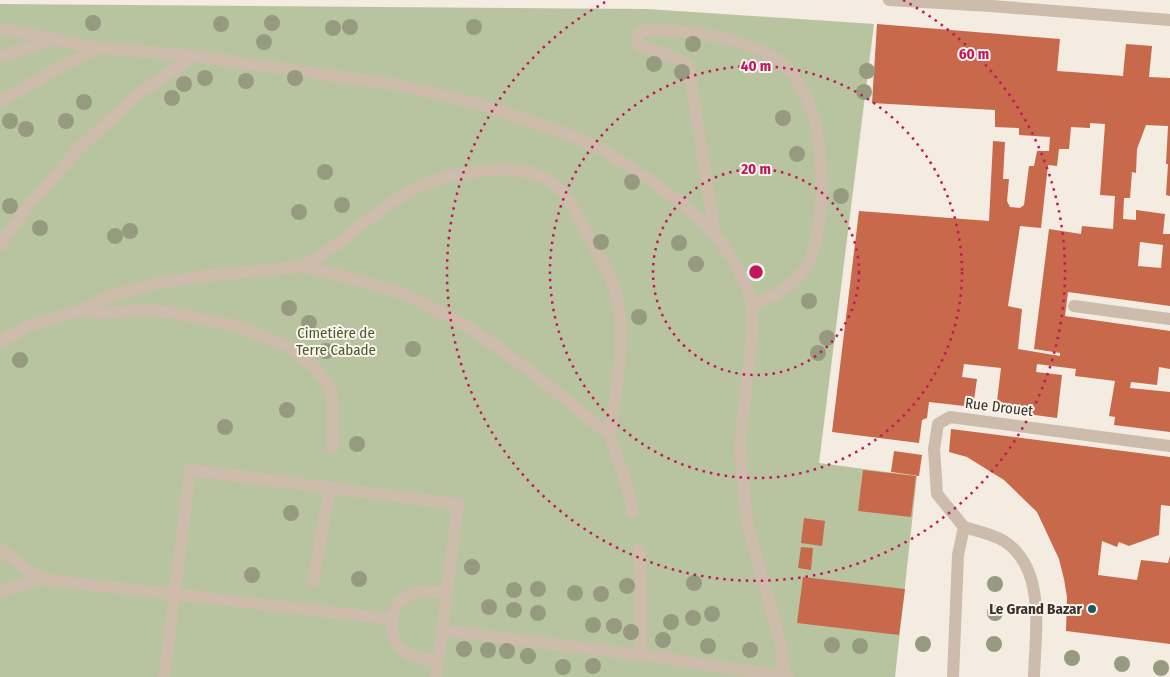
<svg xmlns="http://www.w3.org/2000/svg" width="1170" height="677" font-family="'Fira Sans Condensed',sans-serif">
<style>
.green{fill:#b8c4a0}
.building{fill:#c8694b;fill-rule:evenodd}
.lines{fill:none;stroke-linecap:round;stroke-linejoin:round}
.minor{stroke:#cdbbac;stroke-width:12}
.tree{fill:#969b7f}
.ring{fill:none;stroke:#c2185b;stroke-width:2.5;stroke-dasharray:2.5 5}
.poi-dot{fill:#1f5a5e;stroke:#fbf5ee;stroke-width:2}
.labels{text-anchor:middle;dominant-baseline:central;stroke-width:4;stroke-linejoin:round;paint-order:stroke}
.park-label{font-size:15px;fill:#4a5a2e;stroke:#fbf5ee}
.street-label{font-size:15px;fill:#3b302b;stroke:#fbf5ee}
.poi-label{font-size:15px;font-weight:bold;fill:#3b302b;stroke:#fbf5ee;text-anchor:end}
.centre{fill:#c2185b;stroke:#fbf5ee;stroke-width:2.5}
.ring-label{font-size:15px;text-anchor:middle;font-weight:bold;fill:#c2185b;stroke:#fbf5ee;stroke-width:4;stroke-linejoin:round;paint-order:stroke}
</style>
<rect width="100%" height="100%" fill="#f4ebe1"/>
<path class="green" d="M 0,4 L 647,9 L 874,24 L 819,463 L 917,476 L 895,677 L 0,677 Z"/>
<g class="building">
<path d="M 877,24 L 1060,39 L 1057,71 L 1072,72 L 1123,76 L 1126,44 L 1152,46 L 1149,77 L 1170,78 L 1170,196 L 1166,195 L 1168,164 L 1166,164 L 1168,126 L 1146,125 L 1137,149 L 1136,173 L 1132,172 L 1130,198 L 1124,198 L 1123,219 L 1136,220 L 1136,210 L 1165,214 L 1163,234 L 1170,234 L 1170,306 L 1068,292 L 1065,316 L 1170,331 L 1170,369 L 1159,367 L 1157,385 L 1131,382 L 1130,388 L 1170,392 L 1170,432 L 1114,425 L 1115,417 L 1109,416 L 1115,381 L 1075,376 L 1076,369 L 1037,364 L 1036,372 L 1062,375 L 1057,418 L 996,410 L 1001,368 L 964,364 L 962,377 L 977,379 L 973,407 L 929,402 L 927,418 L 922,420 L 919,443 L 832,432 L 859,211 L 989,221 L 993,141 L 1005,142 L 1003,179 L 1009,179 L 1007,201 L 1010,207 L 1020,208 L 1024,205 L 1029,166 L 1034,166 L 1037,151 L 1049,151 L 1050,137 L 1019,135 L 1019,128 L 995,127 L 995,110 L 872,103 ZM 1090,123 L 1105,124 L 1100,195 L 1115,196 L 1113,229 L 1082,226 L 1081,234 L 1049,229 L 1034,349 L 1060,353 L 1060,356 L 1018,349 L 1022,309 L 1008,306 L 1020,226 L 1041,228 L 1048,165 L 1057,166 L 1059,149 L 1069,149 L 1071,127 L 1090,128 ZM 1140,242 L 1163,245 L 1161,268 L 1138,266 Z"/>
<path d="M 951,429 L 1170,457 L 1170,506 L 1161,505 L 1159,535 L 1129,546 L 1119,542 L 1117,547 L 1102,541 L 1098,575 L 1137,580 L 1141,560 L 1168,563 L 1170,556 L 1170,644 L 1066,631 L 1067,597 L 1064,579 L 1059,559 L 1037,512 L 1004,480 L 967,457 L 949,452 Z"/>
<path d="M 894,451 L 922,455 L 919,476 L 891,472 Z"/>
<path d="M 863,470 L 916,476 L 911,517 L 858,511 Z"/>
<path d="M 804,518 L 825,521 L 822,546 L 801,543 Z"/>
<path d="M 801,547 L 813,548 L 811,570 L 798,568 Z"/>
<path d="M 803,577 L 905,589 L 899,635 L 797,623 Z"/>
</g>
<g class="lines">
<g class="minor">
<path d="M 889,0 L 991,6 L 1170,20"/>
<path d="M 0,30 L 14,31 L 99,48 L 194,56 L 399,85 L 476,103 L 565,133 L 605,151 L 644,176 L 682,203 L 715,235 L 733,259 L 750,295 L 753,328 L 740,445 L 747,523 L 781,644 L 784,677"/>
<path d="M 0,57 L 51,40"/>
<path d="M 0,102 L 51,72 L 99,48"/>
<path d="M 715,235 L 689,69 L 686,64 L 681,60 L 639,45 L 637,39 L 640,32 C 658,27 688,32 707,35 C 734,40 767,48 787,68 C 799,81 809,100 814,118 C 824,155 827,241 802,273 C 789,289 771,298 751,305"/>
<path d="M 0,245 L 25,210 L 78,149 L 136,96 L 194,56"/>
<path d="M 304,266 C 347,242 380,203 426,184 C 460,171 527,159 557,186 C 572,200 581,223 591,241 C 602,260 614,281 618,303 C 626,344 615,394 610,435"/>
<path d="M 1074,306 L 1170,319"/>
<path d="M 83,310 L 107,297 L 153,284 L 199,277 L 304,266 L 403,293 L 460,322 L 503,351 L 533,373 L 610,435 L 627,486 L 633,513"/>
<path d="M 0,343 L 28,326 L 83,310 L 101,313 L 146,310 L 176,313 L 239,327 L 288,346 L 317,369 L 327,382 L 332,394 L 333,448"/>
<path d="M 964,527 L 937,494 L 934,449 L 938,424 L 950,417 L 1170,446"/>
<path d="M 0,549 L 40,579"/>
<path d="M 639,549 L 641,590 L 641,655"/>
<path d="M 313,581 L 330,488"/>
<path d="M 0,591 L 40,579 L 392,619"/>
<path d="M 442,630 L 641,655 L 788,677"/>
<path d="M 438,661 C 426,659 414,659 404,651 C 385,636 389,603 412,594 C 423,589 435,592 447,593"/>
<path d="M 164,677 L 190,470 L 458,504 L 436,677"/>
<path d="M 953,677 L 958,555 L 964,527 C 977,531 993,534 1004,541 C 1047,569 1035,633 1034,677"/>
</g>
</g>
<g class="tree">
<circle cx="93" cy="23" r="8"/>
<circle cx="272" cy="23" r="8"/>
<circle cx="221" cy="24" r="8"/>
<circle cx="350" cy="27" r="8"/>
<circle cx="474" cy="27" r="8"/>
<circle cx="333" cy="28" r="8"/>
<circle cx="264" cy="42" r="8"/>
<circle cx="693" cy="44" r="8"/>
<circle cx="654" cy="64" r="8"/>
<circle cx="867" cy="71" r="8"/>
<circle cx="682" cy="72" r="8"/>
<circle cx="205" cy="78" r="8"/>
<circle cx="295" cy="78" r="8"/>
<circle cx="246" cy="81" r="8"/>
<circle cx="184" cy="84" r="8"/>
<circle cx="864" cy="92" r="8"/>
<circle cx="172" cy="98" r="8"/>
<circle cx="84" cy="102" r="8"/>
<circle cx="783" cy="118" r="8"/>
<circle cx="10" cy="121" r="8"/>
<circle cx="66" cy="121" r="8"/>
<circle cx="26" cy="129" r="8"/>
<circle cx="797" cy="154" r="8"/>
<circle cx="325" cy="172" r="8"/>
<circle cx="632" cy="182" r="8"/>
<circle cx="841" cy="196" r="8"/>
<circle cx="342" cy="205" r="8"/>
<circle cx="10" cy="206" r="8"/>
<circle cx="299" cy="212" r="8"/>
<circle cx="40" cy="228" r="8"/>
<circle cx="130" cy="231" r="8"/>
<circle cx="115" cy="236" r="8"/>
<circle cx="601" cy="242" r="8"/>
<circle cx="679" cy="243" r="8"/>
<circle cx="696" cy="264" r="8"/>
<circle cx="809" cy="301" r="8"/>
<circle cx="289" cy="308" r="8"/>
<circle cx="639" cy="317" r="8"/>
<circle cx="309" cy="323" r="8"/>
<circle cx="827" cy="338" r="8"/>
<circle cx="413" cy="349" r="8"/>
<circle cx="326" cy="351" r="8"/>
<circle cx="818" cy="353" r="8"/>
<circle cx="20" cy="360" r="8"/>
<circle cx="287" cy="410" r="8"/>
<circle cx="225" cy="427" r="8"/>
<circle cx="357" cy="444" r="8"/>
<circle cx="291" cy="513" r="8"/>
<circle cx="472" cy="567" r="8"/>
<circle cx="252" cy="575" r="8"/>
<circle cx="359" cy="579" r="8"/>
<circle cx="694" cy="583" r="8"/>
<circle cx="995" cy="584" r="8"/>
<circle cx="627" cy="586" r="8"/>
<circle cx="538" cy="589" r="8"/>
<circle cx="514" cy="590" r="8"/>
<circle cx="575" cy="593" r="8"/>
<circle cx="601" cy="594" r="8"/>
<circle cx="489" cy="607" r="8"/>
<circle cx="514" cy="610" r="8"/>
<circle cx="538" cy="613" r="8"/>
<circle cx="995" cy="613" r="8"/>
<circle cx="712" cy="614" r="8"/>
<circle cx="693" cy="618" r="8"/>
<circle cx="671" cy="622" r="8"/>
<circle cx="593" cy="625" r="8"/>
<circle cx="614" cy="626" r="8"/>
<circle cx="631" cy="632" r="8"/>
<circle cx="663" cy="640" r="8"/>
<circle cx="923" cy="644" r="8"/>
<circle cx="994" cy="644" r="8"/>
<circle cx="832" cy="645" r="8"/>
<circle cx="708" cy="646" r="8"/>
<circle cx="860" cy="646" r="8"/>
<circle cx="464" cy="649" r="8"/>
<circle cx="488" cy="650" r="8"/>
<circle cx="750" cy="650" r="8"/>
<circle cx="507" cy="651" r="8"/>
<circle cx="528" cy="656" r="8"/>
<circle cx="1072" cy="658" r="8"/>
<circle cx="1122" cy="664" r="8"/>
<circle cx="593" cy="666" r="8"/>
<circle cx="563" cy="667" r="8"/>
<circle cx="1161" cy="668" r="8"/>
</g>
<g class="ring">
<circle cx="756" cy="272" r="103"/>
<circle cx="756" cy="272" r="206"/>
<path d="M903 0A309 309 0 1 1 609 0"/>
</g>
<circle class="poi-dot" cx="1092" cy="609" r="5"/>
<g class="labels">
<g class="park-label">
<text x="336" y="333">Cimetière de<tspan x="336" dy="17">Terre Cabade</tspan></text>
</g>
<g class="street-label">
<text transform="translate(999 407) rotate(7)">Rue Drouet</text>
</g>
<g class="poi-label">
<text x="1082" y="609">Le Grand Bazar</text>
</g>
</g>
<circle cx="756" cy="272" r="8" class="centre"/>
<g class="ring-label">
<text x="974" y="59">60 m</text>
<text x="756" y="71">40 m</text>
<text x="756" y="174">20 m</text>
</g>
</svg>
